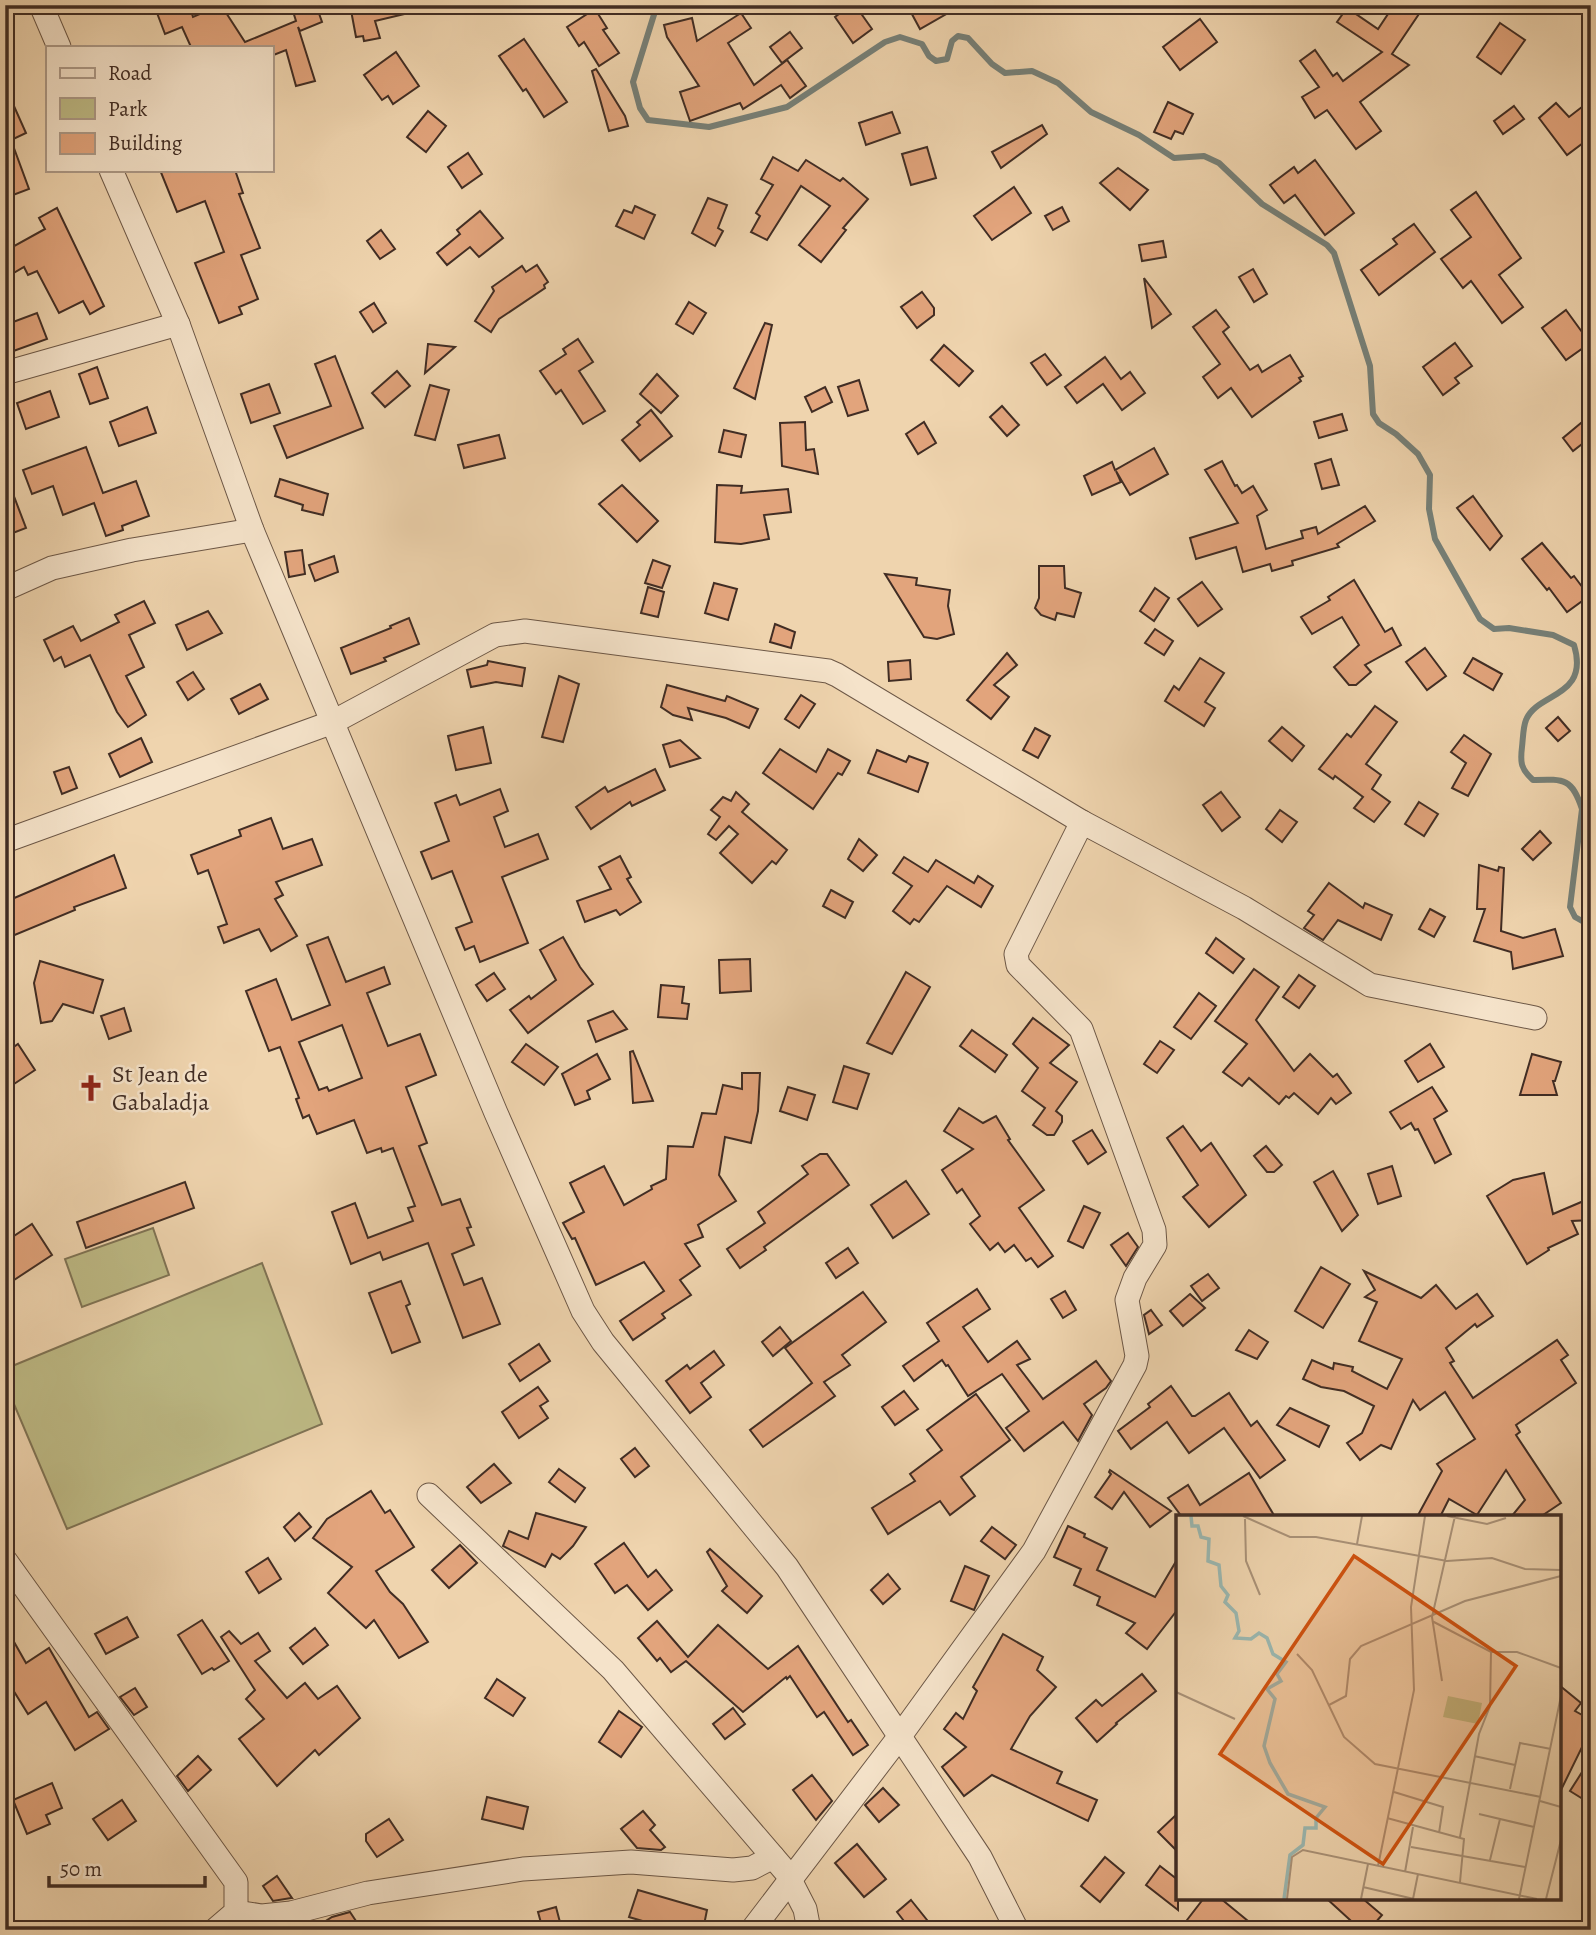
<svg xmlns="http://www.w3.org/2000/svg" width="1596" height="1935" font-family="Alegreya,serif">
<style>
.green{fill:#bebb86;stroke:#807455;stroke-width:2}
.lines{fill:none;stroke-linecap:round;stroke-linejoin:round}
.stream{stroke:#768078;stroke-width:6}
.building{fill:#e2a47c;stroke:#412d24;stroke-width:2;fill-rule:evenodd}
.minor-casing{stroke:#6c5746;stroke-width:25}
.minor{stroke:#f5e3ca;stroke-width:23}
.labels{text-anchor:middle;dominant-baseline:central;stroke-width:5;stroke-linejoin:round;paint-order:stroke}
.poi-label{font-size:24px;fill:#412d24;stroke:#f5e3ca;text-anchor:start}
.inset-river{fill:none;stroke:#9ab7b0;stroke-width:3.5}
.inset-road{fill:none;stroke:#a99177;stroke-width:2}
.view{fill:#cf5210;fill-opacity:0.15;stroke:#cf5210;stroke-width:3.5}
.inset-edge{fill:none;stroke:#412d24;stroke-width:3.5}
</style>
<rect width="100%" height="100%" fill="#efd4ae"/>
<filter id="stains"><feTurbulence type="fractalNoise" baseFrequency=".00286" numOctaves="4"/><feColorMatrix values="0 0 0 0 .2 0 0 0 0 .09 0 0 0 0 .02 0 0 0 .5 -.17"/></filter>
<radialGradient id="worn" r=".72"><stop offset=".6" stop-color="#630" stop-opacity="0"/><stop offset="1" stop-color="#630" stop-opacity=".3"/></radialGradient>
<g class="green">
<path d="M 153,1228 L 169,1275 L 82,1307 L 65,1259 Z"/>
<path d="M 262,1263 L 322,1424 L 67,1529 L 5,1383 L 5,1369 Z"/>
</g>
<g class="lines">
<path class="stream" d="M 657,5 L 633,82 L 640,108 L 648,120 L 709,127 L 787,107 L 885,42 L 900,37 L 922,44 L 929,56 L 936,61 L 947,59 L 952,41 L 958,36 L 968,38 L 992,64 L 1005,73 L 1032,71 L 1058,83 L 1091,112 L 1139,135 L 1174,158 L 1204,156 L 1219,163 L 1262,204 L 1327,245 L 1334,253 L 1370,366 L 1373,414 L 1379,423 L 1396,434 L 1418,454 L 1430,475 L 1429,509 L 1435,539 L 1480,619 L 1494,629 L 1509,628 L 1553,635 L 1574,645 C 1590,698 1537,692 1526,720 C 1523,727 1523,739 1522,747 C 1520,763 1521,769 1533,780 C 1564,779 1572,778 1582,809 L 1570,907 L 1575,917 L 1591,926"/>
</g>
<g class="building">
<path d="M 154,5 L 189,5 L 193,17 L 221,5 L 245,42 L 296,21 L 291,5 L 316,5 L 322,22 L 300,31 L 298,27 L 315,81 L 296,86 L 286,50 L 271,56 L 271,47 L 191,47 L 182,27 L 165,34 Z"/>
<path d="M 350,5 L 412,5 L 413,12 L 375,21 L 380,38 L 364,41 L 363,36 L 356,37 Z"/>
<path d="M 851,5 L 855,5 L 872,29 L 853,43 L 835,17 Z"/>
<path d="M 907,5 L 962,5 L 920,29 Z"/>
<path d="M 1394,5 L 1425,5 L 1392,54 L 1409,65 L 1360,102 L 1381,131 L 1356,149 L 1327,110 L 1315,118 L 1302,97 L 1319,87 L 1300,61 L 1315,50 L 1333,76 L 1337,73 L 1343,81 L 1382,52 L 1337,22 L 1347,8 L 1378,29 Z"/>
<path d="M 595,9 L 607,28 L 603,30 L 619,53 L 599,66 L 584,42 L 579,46 L 567,27 Z"/>
<path d="M 741,13 L 751,28 L 728,43 L 754,85 L 787,60 L 806,86 L 790,98 L 781,85 L 743,109 L 740,103 L 690,121 L 680,92 L 699,86 L 667,37 L 664,25 L 692,18 L 697,41 Z"/>
<path d="M 1200,19 L 1217,42 L 1180,70 L 1163,47 Z"/>
<path d="M 1500,23 L 1525,40 L 1501,74 L 1477,57 Z"/>
<path d="M 790,32 L 802,48 L 782,63 L 770,47 Z"/>
<path d="M 524,39 L 567,102 L 544,117 L 526,89 L 523,91 L 499,56 Z"/>
<path d="M 396,52 L 419,86 L 393,104 L 388,96 L 382,100 L 364,75 Z"/>
<path d="M 596,69 L 625,116 L 628,126 L 609,131 L 592,71 Z"/>
<path d="M 5,86 L 26,133 L 11,140 L 29,189 L 5,198 Z"/>
<path d="M 1591,100 L 1591,137 L 1567,155 L 1539,118 L 1556,103 L 1569,117 Z"/>
<path d="M 1168,102 L 1193,114 L 1183,134 L 1175,131 L 1171,139 L 1154,132 Z"/>
<path d="M 1514,106 L 1524,119 L 1503,134 L 1494,121 Z"/>
<path d="M 428,111 L 446,126 L 426,152 L 407,137 Z"/>
<path d="M 892,112 L 900,133 L 866,145 L 859,123 Z"/>
<path d="M 1042,125 L 1047,134 L 1001,168 L 992,152 Z"/>
<path d="M 927,147 L 936,178 L 911,185 L 902,154 Z"/>
<path d="M 468,153 L 482,174 L 462,188 L 448,167 Z"/>
<path d="M 773,157 L 798,171 L 806,160 L 840,181 L 843,178 L 868,199 L 843,228 L 846,230 L 821,262 L 799,245 L 830,206 L 801,186 L 767,240 L 751,232 L 760,216 L 756,213 L 773,185 L 761,179 Z"/>
<path d="M 1315,160 L 1354,213 L 1325,235 L 1295,195 L 1284,203 L 1270,185 L 1294,167 L 1298,173 Z"/>
<path d="M 1118,168 L 1148,190 L 1130,210 L 1100,183 Z"/>
<path d="M 160,170 L 235,170 L 243,193 L 239,194 L 260,248 L 241,255 L 258,299 L 239,307 L 242,314 L 219,323 L 195,263 L 224,252 L 205,201 L 177,212 Z"/>
<path d="M 1014,187 L 1031,213 L 992,240 L 974,216 Z"/>
<path d="M 1476,192 L 1521,258 L 1499,275 L 1523,307 L 1502,323 L 1471,281 L 1463,288 L 1441,259 L 1471,237 L 1451,210 Z"/>
<path d="M 708,198 L 727,205 L 718,228 L 723,231 L 715,246 L 692,233 Z"/>
<path d="M 635,206 L 655,215 L 644,239 L 616,226 L 624,210 L 632,213 Z"/>
<path d="M 1062,207 L 1069,221 L 1053,230 L 1045,216 Z"/>
<path d="M 57,208 L 104,306 L 90,314 L 83,301 L 59,313 L 37,271 L 28,275 L 24,267 L 5,278 L 5,251 L 45,229 L 39,218 Z"/>
<path d="M 480,211 L 503,238 L 479,257 L 470,247 L 447,265 L 437,253 L 460,234 L 457,230 Z"/>
<path d="M 1414,224 L 1435,252 L 1379,295 L 1361,270 L 1397,244 L 1393,239 Z"/>
<path d="M 381,230 L 395,249 L 380,259 L 367,241 Z"/>
<path d="M 1163,241 L 1166,257 L 1142,261 L 1139,245 Z"/>
<path d="M 537,265 L 548,282 L 544,285 L 545,288 L 499,319 L 491,332 L 475,321 L 494,291 L 492,287 L 522,266 L 526,272 Z"/>
<path d="M 1253,269 L 1267,294 L 1254,302 L 1239,277 Z"/>
<path d="M 1144,278 L 1171,314 L 1152,328 Z"/>
<path d="M 922,292 L 934,308 L 934,315 L 917,328 L 901,307 Z"/>
<path d="M 689,302 L 706,313 L 693,334 L 676,324 Z"/>
<path d="M 374,303 L 386,323 L 373,332 L 360,312 Z"/>
<path d="M 1216,310 L 1229,327 L 1223,332 L 1250,370 L 1258,365 L 1262,372 L 1290,355 L 1303,376 L 1299,378 L 1301,381 L 1252,417 L 1231,388 L 1218,398 L 1203,377 L 1220,364 L 1193,327 Z"/>
<path d="M 1566,310 L 1590,343 L 1566,360 L 1542,328 Z"/>
<path d="M 37,313 L 47,339 L 5,354 L 5,325 Z"/>
<path d="M 765,323 L 772,325 L 755,399 L 734,388 Z"/>
<path d="M 578,339 L 593,362 L 579,371 L 605,411 L 583,424 L 561,390 L 556,394 L 540,371 L 566,354 L 563,349 Z"/>
<path d="M 1455,343 L 1472,366 L 1455,378 L 1459,383 L 1443,395 L 1423,367 Z"/>
<path d="M 428,344 L 455,347 L 425,373 Z"/>
<path d="M 944,345 L 973,371 L 959,386 L 931,360 Z"/>
<path d="M 1045,354 L 1061,375 L 1047,385 L 1031,363 Z"/>
<path d="M 335,356 L 363,428 L 287,458 L 274,426 L 331,406 L 315,364 Z"/>
<path d="M 1105,357 L 1121,379 L 1130,372 L 1145,393 L 1122,410 L 1103,384 L 1077,403 L 1065,387 Z"/>
<path d="M 97,367 L 108,398 L 90,404 L 79,374 Z"/>
<path d="M 397,371 L 410,386 L 385,407 L 372,393 Z"/>
<path d="M 657,374 L 678,396 L 661,413 L 640,394 Z"/>
<path d="M 859,380 L 868,410 L 848,416 L 838,387 Z"/>
<path d="M 269,384 L 280,413 L 251,423 L 241,394 Z"/>
<path d="M 430,385 L 449,390 L 435,440 L 415,435 Z"/>
<path d="M 825,387 L 832,402 L 812,412 L 805,397 Z"/>
<path d="M 50,391 L 59,417 L 26,429 L 17,403 Z"/>
<path d="M 1002,406 L 1019,425 L 1007,436 L 990,417 Z"/>
<path d="M 147,407 L 156,433 L 119,446 L 110,422 Z"/>
<path d="M 651,410 L 672,436 L 640,461 L 622,440 L 640,425 L 637,422 Z"/>
<path d="M 1342,414 L 1347,430 L 1319,438 L 1314,422 Z"/>
<path d="M 805,422 L 806,450 L 814,449 L 818,474 L 782,466 L 780,423 Z"/>
<path d="M 924,422 L 936,443 L 918,454 L 906,434 Z"/>
<path d="M 1581,423 L 1591,437 L 1573,451 L 1563,438 Z"/>
<path d="M 724,430 L 746,435 L 741,457 L 719,452 Z"/>
<path d="M 499,435 L 505,458 L 464,468 L 458,445 Z"/>
<path d="M 86,447 L 103,493 L 136,481 L 149,516 L 122,526 L 123,530 L 106,536 L 94,503 L 63,515 L 53,486 L 32,494 L 23,470 Z"/>
<path d="M 1154,448 L 1168,474 L 1130,495 L 1116,471 L 1121,482 L 1092,495 L 1084,476 L 1112,462 L 1115,470 Z"/>
<path d="M 1331,459 L 1339,485 L 1322,489 L 1315,464 Z"/>
<path d="M 1222,461 L 1235,486 L 1237,485 L 1242,493 L 1253,486 L 1267,510 L 1257,516 L 1266,549 L 1303,538 L 1301,531 L 1316,527 L 1318,534 L 1365,506 L 1375,521 L 1337,544 L 1339,547 L 1292,561 L 1293,565 L 1272,571 L 1270,564 L 1243,572 L 1236,547 L 1196,559 L 1190,538 L 1238,523 L 1205,470 Z"/>
<path d="M 5,478 L 7,478 L 26,528 L 5,536 Z"/>
<path d="M 280,479 L 328,494 L 323,515 L 302,510 L 303,505 L 275,496 Z"/>
<path d="M 622,485 L 658,521 L 637,542 L 599,504 Z"/>
<path d="M 717,485 L 742,486 L 741,493 L 788,489 L 791,512 L 764,515 L 769,539 L 741,544 L 715,542 Z"/>
<path d="M 1473,496 L 1502,536 L 1490,550 L 1457,508 Z"/>
<path d="M 1542,543 L 1571,578 L 1574,576 L 1589,596 L 1567,612 L 1549,588 L 1547,590 L 1522,559 Z"/>
<path d="M 302,550 L 305,574 L 289,577 L 285,552 Z"/>
<path d="M 334,556 L 338,572 L 315,581 L 309,565 Z"/>
<path d="M 653,560 L 670,566 L 662,588 L 645,583 Z"/>
<path d="M 1039,566 L 1064,566 L 1065,588 L 1081,593 L 1074,617 L 1057,613 L 1055,620 L 1041,615 L 1035,608 L 1039,598 Z"/>
<path d="M 885,574 L 917,578 L 916,585 L 950,590 L 948,606 L 954,634 L 937,639 L 924,637 Z"/>
<path d="M 1354,580 L 1385,632 L 1392,628 L 1401,645 L 1365,665 L 1371,672 L 1356,685 L 1349,685 L 1334,667 L 1359,645 L 1342,617 L 1312,634 L 1301,617 L 1330,600 L 1328,597 Z"/>
<path d="M 1202,582 L 1222,609 L 1198,626 L 1178,599 Z"/>
<path d="M 714,583 L 737,589 L 728,620 L 705,613 Z"/>
<path d="M 648,587 L 664,592 L 658,617 L 641,613 Z"/>
<path d="M 1155,588 L 1169,598 L 1154,621 L 1140,611 Z"/>
<path d="M 144,601 L 155,623 L 129,635 L 144,667 L 126,676 L 146,715 L 128,727 L 117,712 L 90,655 L 65,667 L 61,657 L 54,661 L 44,640 L 73,626 L 81,641 L 119,622 L 115,615 Z"/>
<path d="M 208,611 L 222,633 L 187,650 L 176,625 Z"/>
<path d="M 409,618 L 419,644 L 384,658 L 386,661 L 351,674 L 341,648 L 391,628 L 390,626 Z"/>
<path d="M 775,624 L 795,632 L 791,648 L 770,642 Z"/>
<path d="M 1155,629 L 1173,641 L 1164,655 L 1145,643 Z"/>
<path d="M 1425,648 L 1446,676 L 1427,690 L 1406,662 Z"/>
<path d="M 1007,653 L 1017,665 L 994,685 L 1009,697 L 991,719 L 967,700 Z"/>
<path d="M 1200,658 L 1224,673 L 1205,702 L 1215,708 L 1204,726 L 1165,701 L 1174,686 L 1179,690 Z"/>
<path d="M 1473,658 L 1502,674 L 1493,690 L 1464,673 Z"/>
<path d="M 910,660 L 911,679 L 889,681 L 888,662 Z"/>
<path d="M 488,661 L 525,668 L 522,686 L 496,682 L 471,687 L 467,670 L 487,665 Z"/>
<path d="M 193,672 L 204,689 L 188,700 L 177,682 Z"/>
<path d="M 559,676 L 579,684 L 563,742 L 542,737 Z"/>
<path d="M 260,684 L 268,699 L 239,714 L 231,699 Z"/>
<path d="M 667,685 L 725,701 L 727,696 L 758,709 L 749,728 L 726,718 L 688,708 L 692,720 L 673,715 L 661,707 Z"/>
<path d="M 801,695 L 815,704 L 799,728 L 785,719 Z"/>
<path d="M 1375,706 L 1397,722 L 1366,764 L 1381,775 L 1372,789 L 1390,802 L 1374,822 L 1354,808 L 1363,797 L 1335,776 L 1333,779 L 1319,769 L 1347,734 L 1351,737 Z"/>
<path d="M 1558,717 L 1570,731 L 1558,741 L 1546,728 Z"/>
<path d="M 483,727 L 491,763 L 456,770 L 448,736 Z"/>
<path d="M 1282,727 L 1304,746 L 1292,761 L 1269,741 Z"/>
<path d="M 1035,728 L 1050,736 L 1038,758 L 1023,750 Z"/>
<path d="M 1464,735 L 1491,754 L 1468,796 L 1452,788 L 1466,763 L 1451,752 Z"/>
<path d="M 141,738 L 152,762 L 120,777 L 109,754 Z"/>
<path d="M 680,740 L 700,758 L 670,767 L 663,745 Z"/>
<path d="M 780,749 L 816,772 L 828,749 L 850,761 L 842,775 L 838,773 L 813,809 L 763,773 Z"/>
<path d="M 877,750 L 906,762 L 909,756 L 928,763 L 918,792 L 868,773 Z"/>
<path d="M 69,767 L 77,788 L 62,794 L 54,772 Z"/>
<path d="M 655,769 L 665,790 L 632,806 L 630,802 L 591,829 L 576,807 L 605,787 L 608,792 Z"/>
<path d="M 500,789 L 508,811 L 494,817 L 505,847 L 538,834 L 548,859 L 502,877 L 528,943 L 480,962 L 474,946 L 465,950 L 456,928 L 472,922 L 452,871 L 432,879 L 421,852 L 449,841 L 435,803 L 456,795 L 460,805 Z"/>
<path d="M 736,792 L 749,804 L 742,812 L 787,850 L 776,864 L 772,861 L 752,883 L 720,853 L 738,834 L 729,826 L 716,840 L 708,834 L 720,817 L 711,810 L 723,797 L 731,801 Z"/>
<path d="M 1221,792 L 1240,817 L 1222,831 L 1203,805 Z"/>
<path d="M 1419,802 L 1438,814 L 1424,836 L 1405,824 Z"/>
<path d="M 1280,810 L 1297,822 L 1282,842 L 1266,829 Z"/>
<path d="M 271,818 L 283,849 L 312,839 L 322,865 L 276,882 L 283,895 L 275,899 L 297,936 L 271,951 L 259,929 L 224,943 L 218,927 L 227,924 L 208,870 L 198,874 L 191,855 L 241,836 L 239,830 Z"/>
<path d="M 1540,831 L 1551,843 L 1533,860 L 1522,849 Z"/>
<path d="M 859,839 L 877,855 L 863,871 L 848,859 Z"/>
<path d="M 114,855 L 126,888 L 74,907 L 75,910 L 5,939 L 5,902 Z"/>
<path d="M 620,856 L 631,877 L 627,879 L 641,902 L 620,915 L 616,910 L 585,922 L 577,901 L 611,889 L 599,867 Z"/>
<path d="M 904,857 L 928,872 L 936,860 L 974,883 L 978,876 L 993,886 L 981,907 L 947,886 L 919,922 L 914,919 L 910,924 L 893,911 L 912,886 L 893,873 Z"/>
<path d="M 1479,865 L 1498,871 L 1499,867 L 1504,868 L 1501,931 L 1523,938 L 1555,929 L 1563,956 L 1513,969 L 1511,952 L 1474,941 L 1485,909 L 1477,909 Z"/>
<path d="M 1329,883 L 1363,908 L 1365,903 L 1392,915 L 1381,940 L 1338,920 L 1323,940 L 1304,928 L 1314,915 L 1308,911 Z"/>
<path d="M 831,890 L 853,902 L 845,918 L 823,906 Z"/>
<path d="M 1430,909 L 1445,917 L 1434,937 L 1419,929 Z"/>
<path d="M 328,937 L 346,982 L 384,967 L 390,984 L 367,993 L 388,1046 L 420,1034 L 436,1075 L 406,1087 L 427,1143 L 419,1146 L 442,1205 L 460,1199 L 471,1227 L 467,1228 L 474,1245 L 452,1254 L 464,1285 L 482,1278 L 500,1324 L 463,1338 L 428,1243 L 383,1260 L 380,1252 L 351,1264 L 332,1212 L 355,1203 L 368,1238 L 413,1221 L 408,1208 L 415,1206 L 393,1148 L 382,1152 L 381,1148 L 367,1153 L 354,1120 L 317,1134 L 309,1115 L 303,1118 L 296,1099 L 299,1098 L 280,1047 L 269,1051 L 246,991 L 276,979 L 292,1020 L 330,1005 L 307,945 ZM 342,1025 L 362,1078 L 329,1091 L 327,1087 L 319,1090 L 299,1042 Z"/>
<path d="M 563,937 L 580,967 L 593,984 L 528,1033 L 510,1010 L 529,996 L 531,999 L 556,980 L 540,950 Z"/>
<path d="M 1216,938 L 1244,959 L 1233,973 L 1206,953 Z"/>
<path d="M 750,959 L 751,991 L 720,993 L 719,960 Z"/>
<path d="M 40,961 L 103,980 L 93,1013 L 63,1004 L 52,1021 L 41,1023 L 34,983 Z"/>
<path d="M 1254,969 L 1279,987 L 1256,1020 L 1294,1071 L 1310,1054 L 1333,1077 L 1337,1074 L 1351,1093 L 1336,1104 L 1331,1098 L 1318,1114 L 1294,1093 L 1289,1098 L 1286,1096 L 1279,1104 L 1249,1078 L 1242,1086 L 1223,1072 L 1247,1044 L 1215,1021 Z"/>
<path d="M 906,972 L 930,987 L 892,1054 L 867,1043 Z"/>
<path d="M 494,973 L 505,989 L 487,1001 L 476,985 Z"/>
<path d="M 1299,975 L 1315,986 L 1299,1008 L 1283,997 Z"/>
<path d="M 661,985 L 684,987 L 682,1003 L 689,1004 L 687,1019 L 658,1017 Z"/>
<path d="M 1199,993 L 1216,1006 L 1191,1039 L 1174,1027 Z"/>
<path d="M 124,1008 L 131,1031 L 109,1039 L 101,1016 Z"/>
<path d="M 613,1011 L 627,1029 L 596,1042 L 588,1021 Z"/>
<path d="M 1033,1018 L 1069,1045 L 1050,1063 L 1077,1082 L 1056,1111 L 1062,1116 L 1062,1122 L 1054,1135 L 1047,1135 L 1033,1125 L 1045,1108 L 1022,1091 L 1038,1068 L 1013,1044 Z"/>
<path d="M 972,1030 L 1007,1055 L 995,1072 L 960,1046 Z"/>
<path d="M 1160,1041 L 1174,1050 L 1157,1073 L 1144,1064 Z"/>
<path d="M 18,1044 L 35,1070 L 5,1090 L 5,1053 Z"/>
<path d="M 526,1044 L 558,1067 L 544,1085 L 512,1062 Z"/>
<path d="M 1430,1044 L 1444,1067 L 1418,1082 L 1405,1061 Z"/>
<path d="M 633,1051 L 653,1101 L 633,1103 L 630,1052 Z"/>
<path d="M 597,1054 L 610,1079 L 587,1091 L 590,1099 L 575,1105 L 562,1074 Z"/>
<path d="M 1532,1054 L 1561,1062 L 1555,1081 L 1553,1081 L 1557,1095 L 1520,1095 Z"/>
<path d="M 844,1066 L 869,1074 L 857,1109 L 833,1102 Z"/>
<path d="M 742,1073 L 760,1073 L 758,1111 L 751,1143 L 725,1137 L 719,1175 L 736,1201 L 698,1225 L 703,1237 L 685,1244 L 700,1266 L 680,1280 L 691,1295 L 662,1314 L 665,1318 L 633,1340 L 620,1321 L 664,1291 L 644,1262 L 596,1285 L 575,1238 L 572,1239 L 563,1223 L 584,1212 L 570,1183 L 604,1166 L 624,1205 L 652,1189 L 651,1186 L 666,1179 L 668,1146 L 693,1147 L 702,1113 L 716,1114 L 723,1085 L 742,1089 Z"/>
<path d="M 788,1087 L 815,1095 L 807,1120 L 780,1111 Z"/>
<path d="M 1432,1087 L 1447,1111 L 1434,1119 L 1451,1154 L 1435,1163 L 1418,1129 L 1415,1130 L 1411,1123 L 1401,1129 L 1390,1112 Z"/>
<path d="M 959,1108 L 983,1123 L 996,1116 L 1010,1139 L 1008,1140 L 1044,1190 L 1019,1208 L 1053,1256 L 1038,1267 L 1031,1258 L 1026,1261 L 1014,1245 L 1005,1252 L 998,1243 L 990,1250 L 970,1224 L 980,1216 L 962,1189 L 957,1193 L 942,1170 L 973,1149 L 944,1131 Z"/>
<path d="M 1183,1126 L 1201,1151 L 1211,1143 L 1246,1195 L 1209,1227 L 1183,1197 L 1198,1185 L 1167,1138 Z"/>
<path d="M 1092,1130 L 1106,1152 L 1088,1164 L 1073,1141 Z"/>
<path d="M 1266,1146 L 1282,1165 L 1274,1172 L 1267,1172 L 1254,1156 Z"/>
<path d="M 820,1154 L 827,1154 L 849,1185 L 764,1247 L 766,1250 L 740,1268 L 727,1249 L 765,1223 L 758,1212 L 808,1174 L 802,1166 Z"/>
<path d="M 1392,1166 L 1401,1196 L 1378,1204 L 1368,1174 Z"/>
<path d="M 1333,1171 L 1358,1215 L 1342,1231 L 1314,1182 Z"/>
<path d="M 1544,1173 L 1553,1214 L 1586,1200 L 1591,1220 L 1572,1221 L 1578,1234 L 1548,1248 L 1549,1250 L 1527,1264 L 1487,1196 L 1513,1180 Z"/>
<path d="M 906,1181 L 929,1214 L 893,1238 L 871,1205 Z"/>
<path d="M 185,1182 L 194,1208 L 86,1248 L 77,1222 Z"/>
<path d="M 1084,1206 L 1100,1213 L 1083,1248 L 1068,1241 Z"/>
<path d="M 32,1224 L 52,1255 L 5,1286 L 5,1242 Z"/>
<path d="M 1128,1233 L 1138,1247 L 1126,1266 L 1111,1245 Z"/>
<path d="M 848,1248 L 858,1263 L 836,1278 L 826,1263 Z"/>
<path d="M 1321,1267 L 1350,1284 L 1323,1328 L 1295,1311 Z"/>
<path d="M 1364,1271 L 1421,1298 L 1436,1285 L 1456,1309 L 1477,1294 L 1493,1316 L 1477,1327 L 1475,1324 L 1446,1348 L 1454,1361 L 1450,1363 L 1473,1398 L 1557,1340 L 1568,1355 L 1561,1360 L 1576,1383 L 1516,1425 L 1520,1432 L 1516,1435 L 1561,1503 L 1540,1517 L 1511,1517 L 1525,1500 L 1506,1470 L 1477,1515 L 1449,1499 L 1440,1517 L 1417,1517 L 1442,1471 L 1437,1464 L 1475,1439 L 1445,1392 L 1420,1410 L 1413,1400 L 1391,1449 L 1381,1445 L 1360,1460 L 1347,1443 L 1362,1433 L 1374,1406 L 1344,1391 L 1321,1387 L 1303,1379 L 1312,1360 L 1333,1369 L 1334,1363 L 1353,1367 L 1352,1371 L 1387,1389 L 1402,1359 L 1359,1341 L 1377,1302 L 1365,1297 L 1375,1290 Z"/>
<path d="M 1208,1274 L 1219,1288 L 1202,1301 L 1191,1286 Z"/>
<path d="M 401,1281 L 410,1304 L 406,1306 L 420,1342 L 392,1353 L 369,1293 Z"/>
<path d="M 977,1289 L 990,1309 L 963,1327 L 988,1362 L 1017,1341 L 1030,1359 L 1017,1365 L 1043,1399 L 1096,1361 L 1111,1381 L 1106,1388 L 1084,1404 L 1092,1415 L 1078,1441 L 1063,1422 L 1024,1451 L 1006,1428 L 1029,1411 L 1002,1374 L 968,1396 L 948,1365 L 946,1366 L 942,1360 L 914,1381 L 903,1366 L 939,1341 L 927,1323 Z"/>
<path d="M 1065,1291 L 1076,1310 L 1063,1318 L 1051,1299 Z"/>
<path d="M 863,1292 L 886,1322 L 842,1355 L 850,1365 L 824,1382 L 835,1396 L 763,1447 L 750,1430 L 812,1383 L 785,1348 Z"/>
<path d="M 1190,1294 L 1205,1308 L 1183,1326 L 1170,1311 Z"/>
<path d="M 1151,1310 L 1162,1325 L 1149,1334 L 1144,1315 Z"/>
<path d="M 780,1327 L 791,1341 L 773,1356 L 762,1342 Z"/>
<path d="M 1249,1330 L 1268,1342 L 1257,1359 L 1236,1350 Z"/>
<path d="M 539,1344 L 550,1361 L 520,1381 L 509,1364 Z"/>
<path d="M 714,1351 L 724,1365 L 701,1383 L 711,1397 L 690,1413 L 666,1381 L 687,1365 L 690,1369 Z"/>
<path d="M 1171,1386 L 1192,1416 L 1195,1416 L 1229,1393 L 1251,1426 L 1257,1421 L 1285,1460 L 1260,1478 L 1224,1428 L 1189,1453 L 1167,1422 L 1131,1449 L 1118,1431 L 1150,1407 L 1148,1404 Z"/>
<path d="M 538,1387 L 548,1401 L 540,1406 L 548,1418 L 519,1438 L 502,1412 Z"/>
<path d="M 904,1391 L 918,1409 L 895,1425 L 882,1407 Z"/>
<path d="M 976,1394 L 1010,1440 L 961,1477 L 975,1496 L 950,1515 L 940,1501 L 888,1534 L 872,1508 L 915,1481 L 910,1474 L 942,1450 L 927,1430 Z"/>
<path d="M 1290,1408 L 1329,1426 L 1319,1447 L 1277,1425 Z"/>
<path d="M 635,1448 L 649,1466 L 635,1477 L 621,1459 Z"/>
<path d="M 494,1464 L 511,1483 L 481,1503 L 467,1487 Z"/>
<path d="M 559,1469 L 585,1488 L 575,1502 L 549,1482 Z"/>
<path d="M 1110,1470 L 1171,1511 L 1150,1527 L 1124,1492 L 1112,1509 L 1095,1497 L 1111,1474 L 1109,1472 Z"/>
<path d="M 1249,1473 L 1275,1517 L 1182,1517 L 1168,1498 L 1188,1485 L 1200,1505 Z"/>
<path d="M 371,1491 L 385,1513 L 390,1510 L 414,1547 L 376,1571 L 390,1592 L 403,1604 L 428,1642 L 399,1658 L 374,1620 L 366,1628 L 328,1593 L 352,1567 L 313,1538 L 327,1519 Z"/>
<path d="M 299,1513 L 311,1527 L 295,1541 L 284,1527 Z"/>
<path d="M 536,1513 L 586,1527 L 573,1546 L 560,1559 L 552,1554 L 545,1567 L 503,1546 L 509,1531 L 528,1539 Z"/>
<path d="M 1068,1526 L 1085,1534 L 1084,1537 L 1107,1548 L 1097,1570 L 1155,1597 L 1178,1558 L 1178,1609 L 1147,1649 L 1126,1633 L 1135,1623 L 1097,1605 L 1100,1597 L 1074,1585 L 1081,1569 L 1054,1557 Z"/>
<path d="M 992,1527 L 1016,1545 L 1005,1559 L 981,1541 Z"/>
<path d="M 624,1543 L 648,1577 L 656,1570 L 672,1590 L 648,1610 L 627,1585 L 615,1593 L 595,1564 Z"/>
<path d="M 460,1545 L 477,1563 L 449,1588 L 432,1570 Z"/>
<path d="M 710,1549 L 762,1596 L 747,1613 L 722,1591 L 727,1586 L 707,1552 Z"/>
<path d="M 268,1558 L 281,1579 L 259,1593 L 246,1572 Z"/>
<path d="M 965,1566 L 989,1576 L 974,1610 L 951,1601 Z"/>
<path d="M 888,1574 L 900,1589 L 883,1604 L 871,1590 Z"/>
<path d="M 127,1617 L 138,1637 L 106,1654 L 95,1634 Z"/>
<path d="M 202,1620 L 229,1661 L 214,1670 L 212,1668 L 202,1674 L 178,1635 Z"/>
<path d="M 657,1621 L 688,1657 L 718,1625 L 768,1669 L 798,1646 L 848,1722 L 851,1720 L 868,1745 L 853,1755 L 824,1712 L 817,1717 L 790,1676 L 787,1679 L 786,1677 L 743,1712 L 686,1661 L 671,1672 L 660,1658 L 657,1661 L 638,1638 Z"/>
<path d="M 5,1626 L 26,1663 L 49,1648 L 89,1717 L 97,1712 L 109,1729 L 75,1750 L 46,1702 L 28,1714 L 5,1677 Z"/>
<path d="M 315,1628 L 328,1645 L 303,1664 L 290,1648 Z"/>
<path d="M 229,1631 L 241,1644 L 258,1633 L 270,1651 L 255,1661 L 287,1698 L 305,1683 L 318,1699 L 337,1686 L 360,1718 L 319,1755 L 315,1750 L 277,1786 L 239,1739 L 264,1719 L 246,1699 L 255,1690 L 221,1637 Z"/>
<path d="M 1003,1634 L 1043,1657 L 1037,1670 L 1056,1687 L 1030,1716 L 1011,1749 L 1062,1772 L 1057,1783 L 1097,1800 L 1088,1821 L 992,1775 L 964,1796 L 942,1767 L 966,1747 L 944,1729 L 956,1713 L 963,1719 L 977,1691 L 973,1687 Z"/>
<path d="M 1142,1674 L 1156,1691 L 1116,1723 L 1117,1724 L 1097,1742 L 1076,1718 L 1096,1700 L 1102,1706 Z"/>
<path d="M 497,1679 L 525,1698 L 513,1716 L 485,1698 Z"/>
<path d="M 1559,1685 L 1581,1703 L 1575,1711 L 1591,1720 L 1583,1735 L 1587,1737 L 1559,1794 Z"/>
<path d="M 135,1688 L 147,1707 L 134,1715 L 120,1697 Z"/>
<path d="M 733,1708 L 745,1724 L 725,1739 L 713,1724 Z"/>
<path d="M 619,1711 L 642,1727 L 621,1757 L 599,1742 Z"/>
<path d="M 198,1756 L 211,1770 L 188,1791 L 177,1776 Z"/>
<path d="M 1591,1758 L 1591,1804 L 1570,1791 Z"/>
<path d="M 812,1775 L 832,1801 L 816,1820 L 793,1790 Z"/>
<path d="M 52,1783 L 62,1808 L 46,1815 L 50,1824 L 27,1834 L 13,1800 Z"/>
<path d="M 883,1788 L 899,1805 L 879,1822 L 865,1805 Z"/>
<path d="M 487,1797 L 528,1807 L 523,1829 L 482,1819 Z"/>
<path d="M 122,1800 L 136,1821 L 108,1840 L 93,1819 Z"/>
<path d="M 643,1811 L 655,1825 L 650,1830 L 665,1847 L 661,1850 L 637,1848 L 621,1829 Z"/>
<path d="M 1178,1813 L 1178,1852 L 1158,1832 Z"/>
<path d="M 389,1819 L 403,1840 L 377,1857 L 366,1841 L 366,1834 Z"/>
<path d="M 857,1844 L 886,1879 L 864,1897 L 835,1863 Z"/>
<path d="M 1105,1857 L 1124,1873 L 1100,1902 L 1081,1886 Z"/>
<path d="M 1160,1866 L 1178,1880 L 1178,1910 L 1146,1885 Z"/>
<path d="M 277,1876 L 292,1898 L 291,1898 L 273,1901 L 263,1886 Z"/>
<path d="M 638,1890 L 707,1910 L 703,1930 L 673,1930 L 629,1917 Z"/>
<path d="M 1204,1898 L 1220,1898 L 1259,1930 L 1199,1930 L 1187,1920 Z"/>
<path d="M 1326,1898 L 1362,1898 L 1382,1915 L 1369,1930 L 1361,1930 Z"/>
<path d="M 911,1900 L 935,1930 L 911,1930 L 897,1912 Z"/>
<path d="M 556,1907 L 562,1930 L 543,1930 L 538,1912 Z"/>
<path d="M 350,1912 L 362,1930 L 312,1930 L 332,1917 Z"/>
</g>
<g class="lines">
<defs>
<g id="minor">
<path d="M 41,5 L 59,47"/>
<path d="M 111,170 L 178,324 L 252,530 L 496,1113 L 583,1311 L 603,1342 L 787,1567 L 980,1857 L 1017,1930"/>
<path d="M 5,373 L 178,324"/>
<path d="M 5,589 L 52,568 L 132,550 L 252,530"/>
<path d="M 5,841 L 333,722 L 495,635 L 525,631 L 828,671 L 837,675 L 1082,822 L 1244,908 L 1362,980 L 1370,985 L 1535,1018"/>
<path d="M 429,1495 L 613,1670 L 786,1872 L 805,1909 L 809,1930"/>
<path d="M 5,1560 L 236,1882 L 236,1912 L 215,1930"/>
<path d="M 236,1912 L 262,1916 L 291,1913 L 368,1893 L 523,1869 L 631,1862 L 733,1870 L 752,1868 L 773,1857"/>
<path d="M 752,1930 L 900,1736 L 1034,1551 L 1135,1365 L 1137,1356 L 1127,1300 L 1135,1278 L 1155,1245 L 1154,1230 L 1081,1029 L 1018,965 L 1016,954 L 1082,822"/>
</g>
</defs>
<use href="#minor" class="minor-casing"/>
<use href="#minor" class="minor"/>
</g>
<defs>
<symbol id="church-bare" viewBox="-9 -9 18 18"><path d="M-1.2-6h2.4v3.5h3.3v2.4h-3.3V6h-2.4V-.1h-3.3v-2.4h3.3Z" fill="#8f2418" stroke="#f5e3ca" stroke-width="2.5" paint-order="stroke"/></symbol>
</defs>
<g fill-rule="evenodd">
<use href="#church-bare" x="72" y="1069" width="38" height="38"/>
</g>
<g class="labels">
<g class="poi-label">
<text x="112" y="1074">St Jean de<tspan x="112" dy="28">Gabaladja</tspan></text>
</g>
</g>
<g transform="translate(1176 1515)">
<rect width="385" height="385" fill="#efd4ae"/>
<path d="M 272,181 L 306,188 L 302,209 L 267,202 Z" fill="#bebb86"/>
<path class="inset-river" d="M 15,1 L 16,11 L 22,11 L 25,22 L 33,24 L 32,46 L 43,50 L 45,71 L 52,80 L 49,87 L 60,98 L 63,116 L 59,123 L 75,124 L 83,118 L 91,123 L 97,139 L 110,147 L 101,159 L 105,166 L 91,174 L 99,184 L 88,231 L 94,248 L 112,279 L 149,292 L 140,303 L 140,313 L 129,313 L 127,330 L 114,340 L 108,384"/>
<path class="inset-road" d="M 67,1 L 114,22 L 140,22 L 271,46 L 316,43 L 349,54 L 385,55M 271,1 L 311,9 L 330,3M 69,4 L 70,46 L 84,80M 181,29 L 186,1M 256,106 L 315,137 L 341,137 L 385,153M 121,139 L 136,155 L 168,222 L 199,249 L 365,282M 266,166 L 256,102 L 279,1M 0,177 L 59,204M 153,190 L 170,181 L 174,144 L 185,131 L 289,86 L 385,61M 298,241 L 339,250M 334,274 L 344,228 L 375,234M 218,277 L 267,292 L 263,318M 364,286 L 385,292M 303,299 L 358,312M 211,303 L 288,324 L 284,367M 284,322 L 303,219 L 314,191 L 315,137M 235,332 L 349,352M 314,345 L 324,304M 202,351 L 238,175 L 235,92 L 249,1M 229,357 L 237,312M 187,372 L 238,384M 111,384 L 116,342 L 127,335 L 361,384M 185,384 L 192,349M 237,384 L 242,359M 343,384 L 385,181M 370,384 L 385,325"/>
<path class="view" d="M 178,41 L 340,151 L 207,349 L 44,239 Z"/>
<rect width="385" height="385" class="inset-edge"/>
</g>
<rect width="1596" height="1935" fill="none" stroke="#efd4ae" stroke-width="28"/>
<rect x="7" y="7" width="1582" height="1921" fill="none" stroke="#412d24" stroke-width="3.5"/>
<rect x="14" y="14" width="1568" height="1907" fill="none" stroke="#412d24" stroke-width="2"/>
<rect x="46" y="46" width="228" height="126" fill="#f5e3ca" stroke="#ad9a88" stroke-width="2"/>
<rect x="60" y="68" width="35" height="10" fill="#f5e3ca" stroke="#ad9a88" stroke-width="2"/>
<text x="108" y="80" font-size="21" fill="#412d24">Road</text>
<rect x="60" y="98" width="35" height="21" fill="#bebb86" stroke="#ad9a88" stroke-width="2"/>
<text x="108" y="116" font-size="21" fill="#412d24">Park</text>
<rect x="60" y="133" width="35" height="21" fill="#e2a47c" stroke="#ad9a88" stroke-width="2"/>
<text x="108" y="150" font-size="21" fill="#412d24">Building</text>
<path d="M49 1876v10h156v-10" fill="none" stroke="#412d24" stroke-width="3.5"/>
<text x="60" y="1876" font-size="21" fill="#412d24" stroke="#f5e3ca" stroke-width="5" paint-order="stroke">50 m</text>
<rect width="100%" height="100%" filter="url(#stains)"/>
<rect width="100%" height="100%" fill="url(#worn)"/>
</svg>
